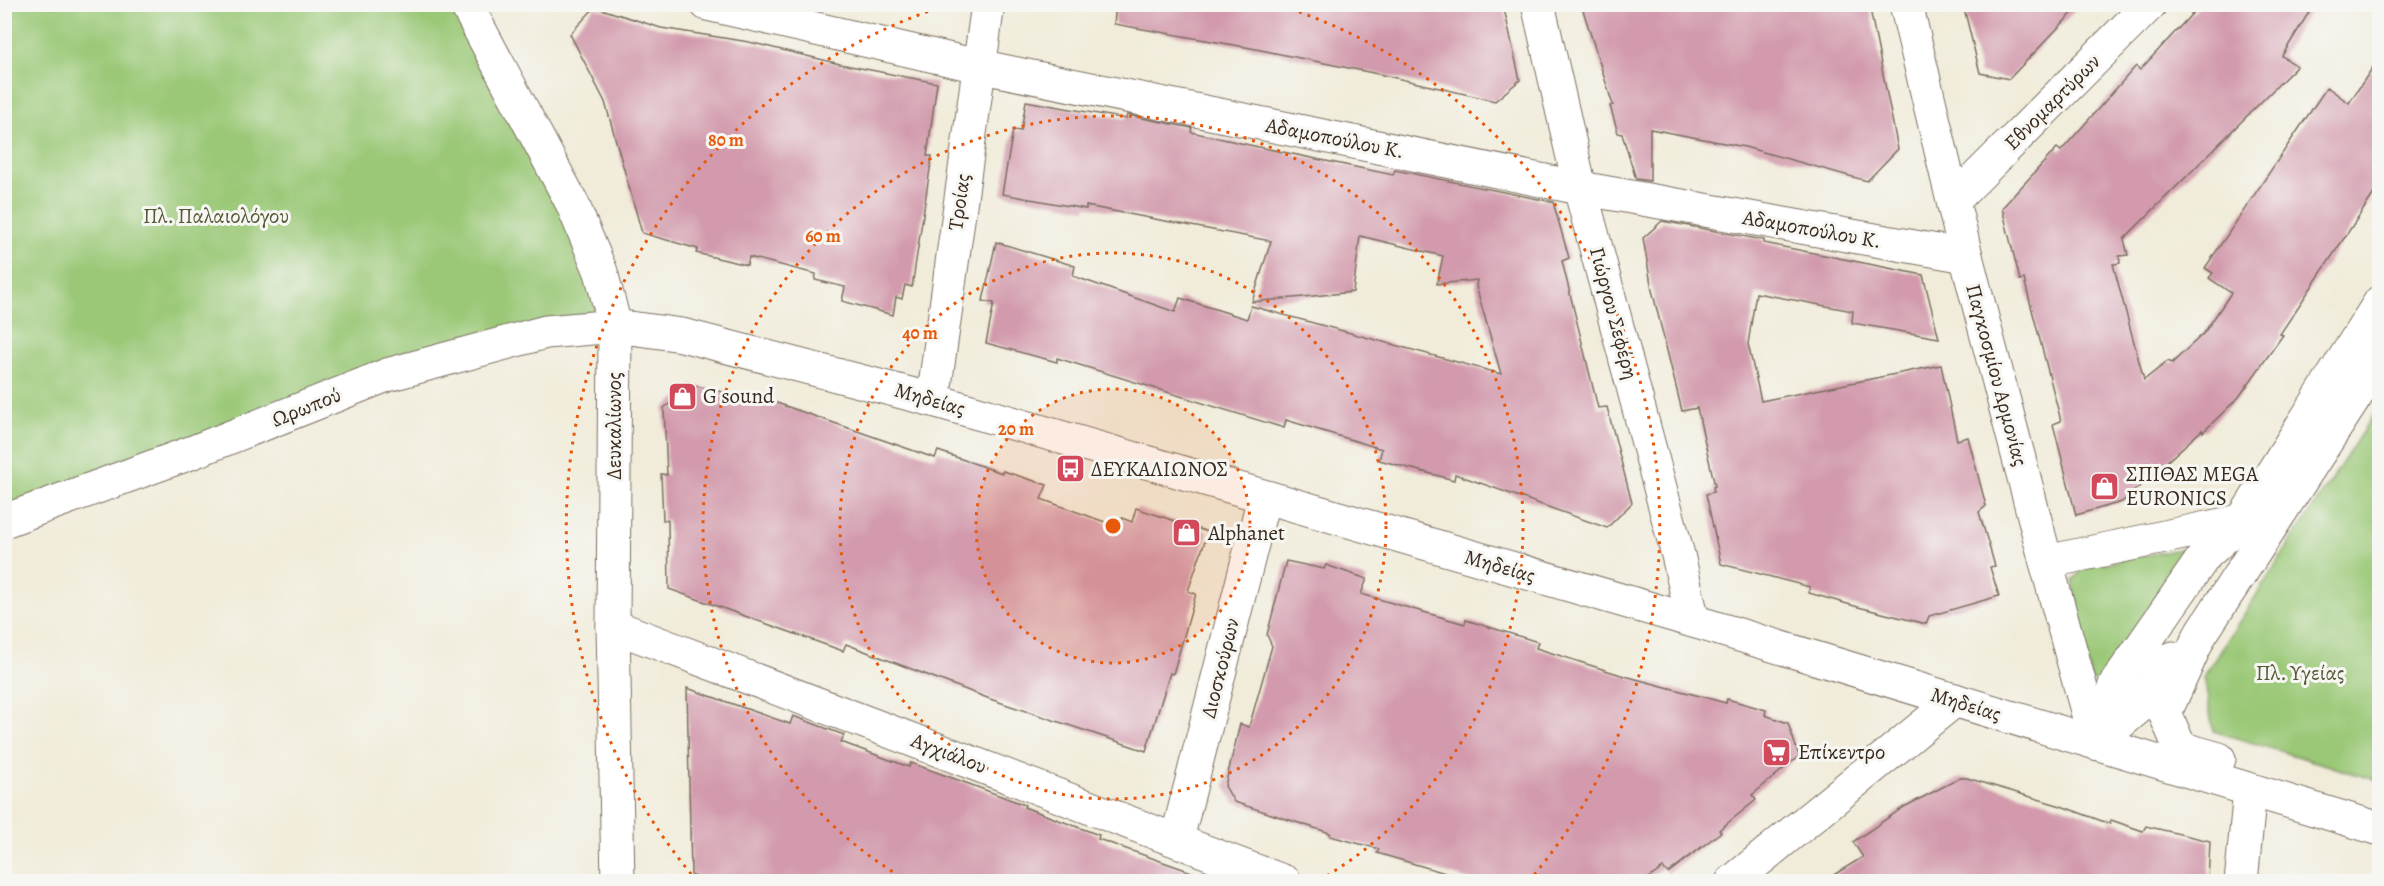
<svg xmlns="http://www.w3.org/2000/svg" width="2384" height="886" font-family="Alegreya,serif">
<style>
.green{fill:#9ac876;stroke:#6a794a;stroke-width:1.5}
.building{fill:#d29aac}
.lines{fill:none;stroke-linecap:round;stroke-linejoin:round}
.minor-casing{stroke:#7b6e60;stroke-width:35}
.minor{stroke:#fff;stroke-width:33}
.ring{fill:none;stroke:#e8590c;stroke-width:3;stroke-dasharray:3 6}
.labels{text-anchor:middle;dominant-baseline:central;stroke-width:6;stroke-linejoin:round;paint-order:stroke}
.street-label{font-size:21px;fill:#3b2a1e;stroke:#f6f6f2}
.park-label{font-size:21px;fill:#585938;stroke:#f6f6f2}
.poi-label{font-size:21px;fill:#3b2a1e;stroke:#f6f6f2;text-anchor:start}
.centre{fill:#e8590c;stroke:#f6f6f2;stroke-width:3}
.ring-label{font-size:18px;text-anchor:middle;font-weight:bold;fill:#e8590c;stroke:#f6f6f2;stroke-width:6;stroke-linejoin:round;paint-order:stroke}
</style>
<rect width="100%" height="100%" fill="#f6f6f2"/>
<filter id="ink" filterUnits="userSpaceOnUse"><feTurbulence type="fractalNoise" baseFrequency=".0167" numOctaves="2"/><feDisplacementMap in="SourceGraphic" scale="12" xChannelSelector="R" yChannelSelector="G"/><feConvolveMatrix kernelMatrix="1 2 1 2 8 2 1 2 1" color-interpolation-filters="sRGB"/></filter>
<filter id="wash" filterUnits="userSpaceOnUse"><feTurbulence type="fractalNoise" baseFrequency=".008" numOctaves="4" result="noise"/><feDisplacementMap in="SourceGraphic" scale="24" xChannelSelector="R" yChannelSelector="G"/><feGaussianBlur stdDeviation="1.35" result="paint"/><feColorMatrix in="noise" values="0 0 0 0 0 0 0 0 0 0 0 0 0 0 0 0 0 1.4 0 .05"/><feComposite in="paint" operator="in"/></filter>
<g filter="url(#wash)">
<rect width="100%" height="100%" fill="#f1ecda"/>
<g class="green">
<path d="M 5,5 L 466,5 L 615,326 L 546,332 L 5,521 Z"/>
<path d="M 2379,406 L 2379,781 L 2213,731 L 2204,676 Z"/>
<path d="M 2180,549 L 2185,558 L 2101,684 L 2091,680 L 2073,580 L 2085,567 Z"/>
</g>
<g id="blocks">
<g class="building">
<path d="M 1116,4 L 1503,4 L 1520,80 L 1495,101 L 1383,75 L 1251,48 L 1114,24 Z"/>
<path d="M 1581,4 L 1869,4 L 1898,149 L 1867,181 L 1745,147 L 1650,129 L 1650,181 L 1636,179 L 1622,134 L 1618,133 L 1610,106 L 1613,105 Z"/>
<path d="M 1963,4 L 2081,4 L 2009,79 L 1980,73 Z"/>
<path d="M 2201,4 L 2314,4 L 2282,56 L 2297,66 L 2124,239 L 2128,255 L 2119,256 L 2120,263 L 2113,264 L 2144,380 L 2168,361 L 2172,363 L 2204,333 L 2231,293 L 2209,278 L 2213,273 L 2205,268 L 2327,87 L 2349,103 L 2379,58 L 2379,186 L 2280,334 L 2283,335 L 2239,397 L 2203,432 L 2202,430 L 2122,502 L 2076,515 L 2053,424 L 2061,421 L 2024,279 L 2020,280 L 2002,208 L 2057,148 L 2061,151 L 2136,66 L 2140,70 Z"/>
<path d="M 595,7 L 661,28 L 749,42 L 840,64 L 937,83 L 927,156 L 932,156 L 912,287 L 905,285 L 902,299 L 896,297 L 893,315 L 842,301 L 845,287 L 815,280 L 816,274 L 749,257 L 747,265 L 696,253 L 698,249 L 642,233 L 605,102 L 570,34 Z"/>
<path d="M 1026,101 L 1126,119 L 1127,115 L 1192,128 L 1191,132 L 1254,146 L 1393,175 L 1395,170 L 1553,202 L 1569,258 L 1562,261 L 1598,408 L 1607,407 L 1632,503 L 1607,528 L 1455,474 L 1454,480 L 1379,460 L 1382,449 L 1286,420 L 1284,428 L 1057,358 L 1057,362 L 986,343 L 994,303 L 983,301 L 996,242 L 1075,266 L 1073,276 L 1175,312 L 1180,298 L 1247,319 L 1251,306 L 1501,374 L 1476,286 L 1477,280 L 1437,284 L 1443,256 L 1360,236 L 1353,292 L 1252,302 L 1271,241 L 1086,206 L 1086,209 L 1002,194 L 1013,130 L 1021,131 Z"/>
<path d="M 1662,221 L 1764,240 L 1764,243 L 1923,275 L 1939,338 L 1852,323 L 1853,311 L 1756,293 L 1748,344 L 1761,401 L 1941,365 L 1957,440 L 1968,437 L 1986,506 L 1979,512 L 1995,566 L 1990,567 L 1999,596 L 1929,616 L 1926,624 L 1858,607 L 1809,593 L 1810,587 L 1721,564 L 1706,494 L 1714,492 L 1713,487 L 1715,486 L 1697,408 L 1682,411 L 1652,290 L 1643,238 Z"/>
<path d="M 692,385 L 770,403 L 771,401 L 926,455 L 935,458 L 938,451 L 1002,473 L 1003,471 L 1047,485 L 1041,499 L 1119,527 L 1122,518 L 1132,522 L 1136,508 L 1208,532 L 1188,591 L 1196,594 L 1173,674 L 1170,673 L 1146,751 L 990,699 L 846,644 L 843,651 L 669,589 L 668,520 L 663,520 L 661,474 L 667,475 L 664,408 Z"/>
<path d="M 1286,561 L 1324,569 L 1326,565 L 1367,579 L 1361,594 L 1465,624 L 1466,620 L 1538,642 L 1536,648 L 1621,675 L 1726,703 L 1727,699 L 1766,710 L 1765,715 L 1788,723 L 1799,756 L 1752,795 L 1756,800 L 1719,830 L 1721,832 L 1668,873 L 1663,868 L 1643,882 L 1476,882 L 1377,853 L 1379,849 L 1330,836 L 1330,833 L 1234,802 L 1225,786 L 1240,724 L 1249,727 L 1272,646 L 1267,635 Z"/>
<path d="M 687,688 L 790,724 L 793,716 L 844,735 L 841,742 L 909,767 L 911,763 L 969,784 L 1025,805 L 1024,807 L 1099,835 L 1098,839 L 1203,876 L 1202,882 L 706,882 L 691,875 Z"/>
<path d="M 1960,778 L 1967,778 L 2061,806 L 2110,824 L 2111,820 L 2143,831 L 2146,826 L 2210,841 L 2208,882 L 1822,882 L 1863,857 L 1853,842 L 1904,807 Z"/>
</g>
</g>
</g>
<g filter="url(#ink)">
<use href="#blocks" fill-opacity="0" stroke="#7b6e60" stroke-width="1.5"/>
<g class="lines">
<defs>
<g id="minor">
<path d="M 466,4 L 572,203 L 601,272 L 615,326 L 613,626 L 618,882"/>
<path d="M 707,4 L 978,66 L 1580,188 L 1966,256"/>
<path d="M 1538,4 L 1580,188 L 1678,555 L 1693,621"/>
<path d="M 1906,4 L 1966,256 L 2046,562 L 2096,743"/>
<path d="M 1954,200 L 2150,4"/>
<path d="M 933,400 L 988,4"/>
<path d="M 4,521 L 193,452 L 387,375 L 546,332 L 615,326 L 682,335 L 933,400 L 1693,621 L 2380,829"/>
<path d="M 2046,562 L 2240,521"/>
<path d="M 613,626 L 1285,882"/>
<path d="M 2096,743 L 2115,685 L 2205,555 L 2242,521 L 2380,302"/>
<path d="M 2096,743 L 2140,706 L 2173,658"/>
<path d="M 2219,759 L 2180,748 L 2165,713 L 2199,637 L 2380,359"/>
<path d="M 1177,839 L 1264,497"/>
<path d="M 1732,882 L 1955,700"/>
<path d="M 2241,882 L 2250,791"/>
</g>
</defs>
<use href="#minor" class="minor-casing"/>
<use href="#minor" class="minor"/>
</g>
</g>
<circle cx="1113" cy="526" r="137" fill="#e8590c" fill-opacity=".12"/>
<g class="ring">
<circle cx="1113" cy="526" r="137"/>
<circle cx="1113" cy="526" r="273"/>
<path d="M908 881A410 410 0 1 1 1318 881"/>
<path d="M697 881A547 547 0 0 1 944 6M1282 6A547 547 0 0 1 1529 881"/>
</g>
<defs>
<symbol id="shop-square" viewBox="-11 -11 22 22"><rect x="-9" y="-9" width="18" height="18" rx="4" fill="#d1495b" stroke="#f6f6f2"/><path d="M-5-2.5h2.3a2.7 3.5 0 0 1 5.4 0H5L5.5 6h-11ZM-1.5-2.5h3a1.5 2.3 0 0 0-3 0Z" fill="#fff"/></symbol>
<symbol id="bus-square" viewBox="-11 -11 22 22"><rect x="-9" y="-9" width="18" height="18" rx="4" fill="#d1495b" stroke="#f6f6f2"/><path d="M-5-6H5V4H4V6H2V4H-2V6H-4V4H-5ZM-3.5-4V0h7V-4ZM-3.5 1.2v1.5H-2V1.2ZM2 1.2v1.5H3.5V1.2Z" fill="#fff"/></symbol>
<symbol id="supermarket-square" viewBox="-11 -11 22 22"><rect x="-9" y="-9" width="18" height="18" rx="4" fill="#d1495b" stroke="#f6f6f2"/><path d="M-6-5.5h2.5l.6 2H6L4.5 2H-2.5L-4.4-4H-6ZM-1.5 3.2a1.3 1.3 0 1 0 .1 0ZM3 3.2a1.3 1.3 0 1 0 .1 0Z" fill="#fff"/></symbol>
</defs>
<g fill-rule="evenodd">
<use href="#shop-square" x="666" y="380" width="33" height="33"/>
<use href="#bus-square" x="1054" y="452" width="33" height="33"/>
<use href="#shop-square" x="2088" y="470" width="33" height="33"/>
<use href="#shop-square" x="1170" y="516" width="33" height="33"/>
<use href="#supermarket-square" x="1760" y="736" width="33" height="33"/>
</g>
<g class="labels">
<g class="street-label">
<text transform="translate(2052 102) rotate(-45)">Εθνομαρτύρων</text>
<text transform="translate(1335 138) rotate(11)">Αδαμοπούλου Κ.</text>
<text transform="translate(959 202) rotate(-82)">Τροίας</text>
<text transform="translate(1812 229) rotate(10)">Αδαμοπούλου Κ.</text>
<text transform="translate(1614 313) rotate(75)">Γιώργου Σεφέρη</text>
<text transform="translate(1997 375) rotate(75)">Παγκοσμίου Αρμονίας</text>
<text transform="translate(930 399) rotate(16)">Μηδείας</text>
<text transform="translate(306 407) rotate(-22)">Ωρωπού</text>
<text transform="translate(614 426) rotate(-90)">Δευκαλίωνος</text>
<text transform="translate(1500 566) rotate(16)">Μηδείας</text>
<text transform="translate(1220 668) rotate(-76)">Διοσκούρων</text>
<text transform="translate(1966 704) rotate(17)">Μηδείας</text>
<text transform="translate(949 753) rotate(21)">Αγχιάλου</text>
</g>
<g class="park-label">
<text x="216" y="216">Πλ. Παλαιολόγου</text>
<text x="2300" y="673">Πλ. Υγείας</text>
</g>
<g class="poi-label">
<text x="703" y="396">G sound</text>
<text x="1091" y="469">ΔΕΥΚΑΛΙΩΝΟΣ</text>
<text x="2126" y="474">ΣΠΙΘΑΣ MEGA<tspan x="2126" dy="24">EURONICS</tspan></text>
<text x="1208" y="533">Alphanet</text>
<text x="1798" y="752">Επίκεντρο</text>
</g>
</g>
<circle cx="1113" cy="526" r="9" class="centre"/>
<g class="ring-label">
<text x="726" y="146">80 m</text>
<text x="823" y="242">60 m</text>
<text x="920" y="339">40 m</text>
<text x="1016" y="435">20 m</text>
</g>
<rect width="2384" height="886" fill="none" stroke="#f6f6f2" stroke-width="24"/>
</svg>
